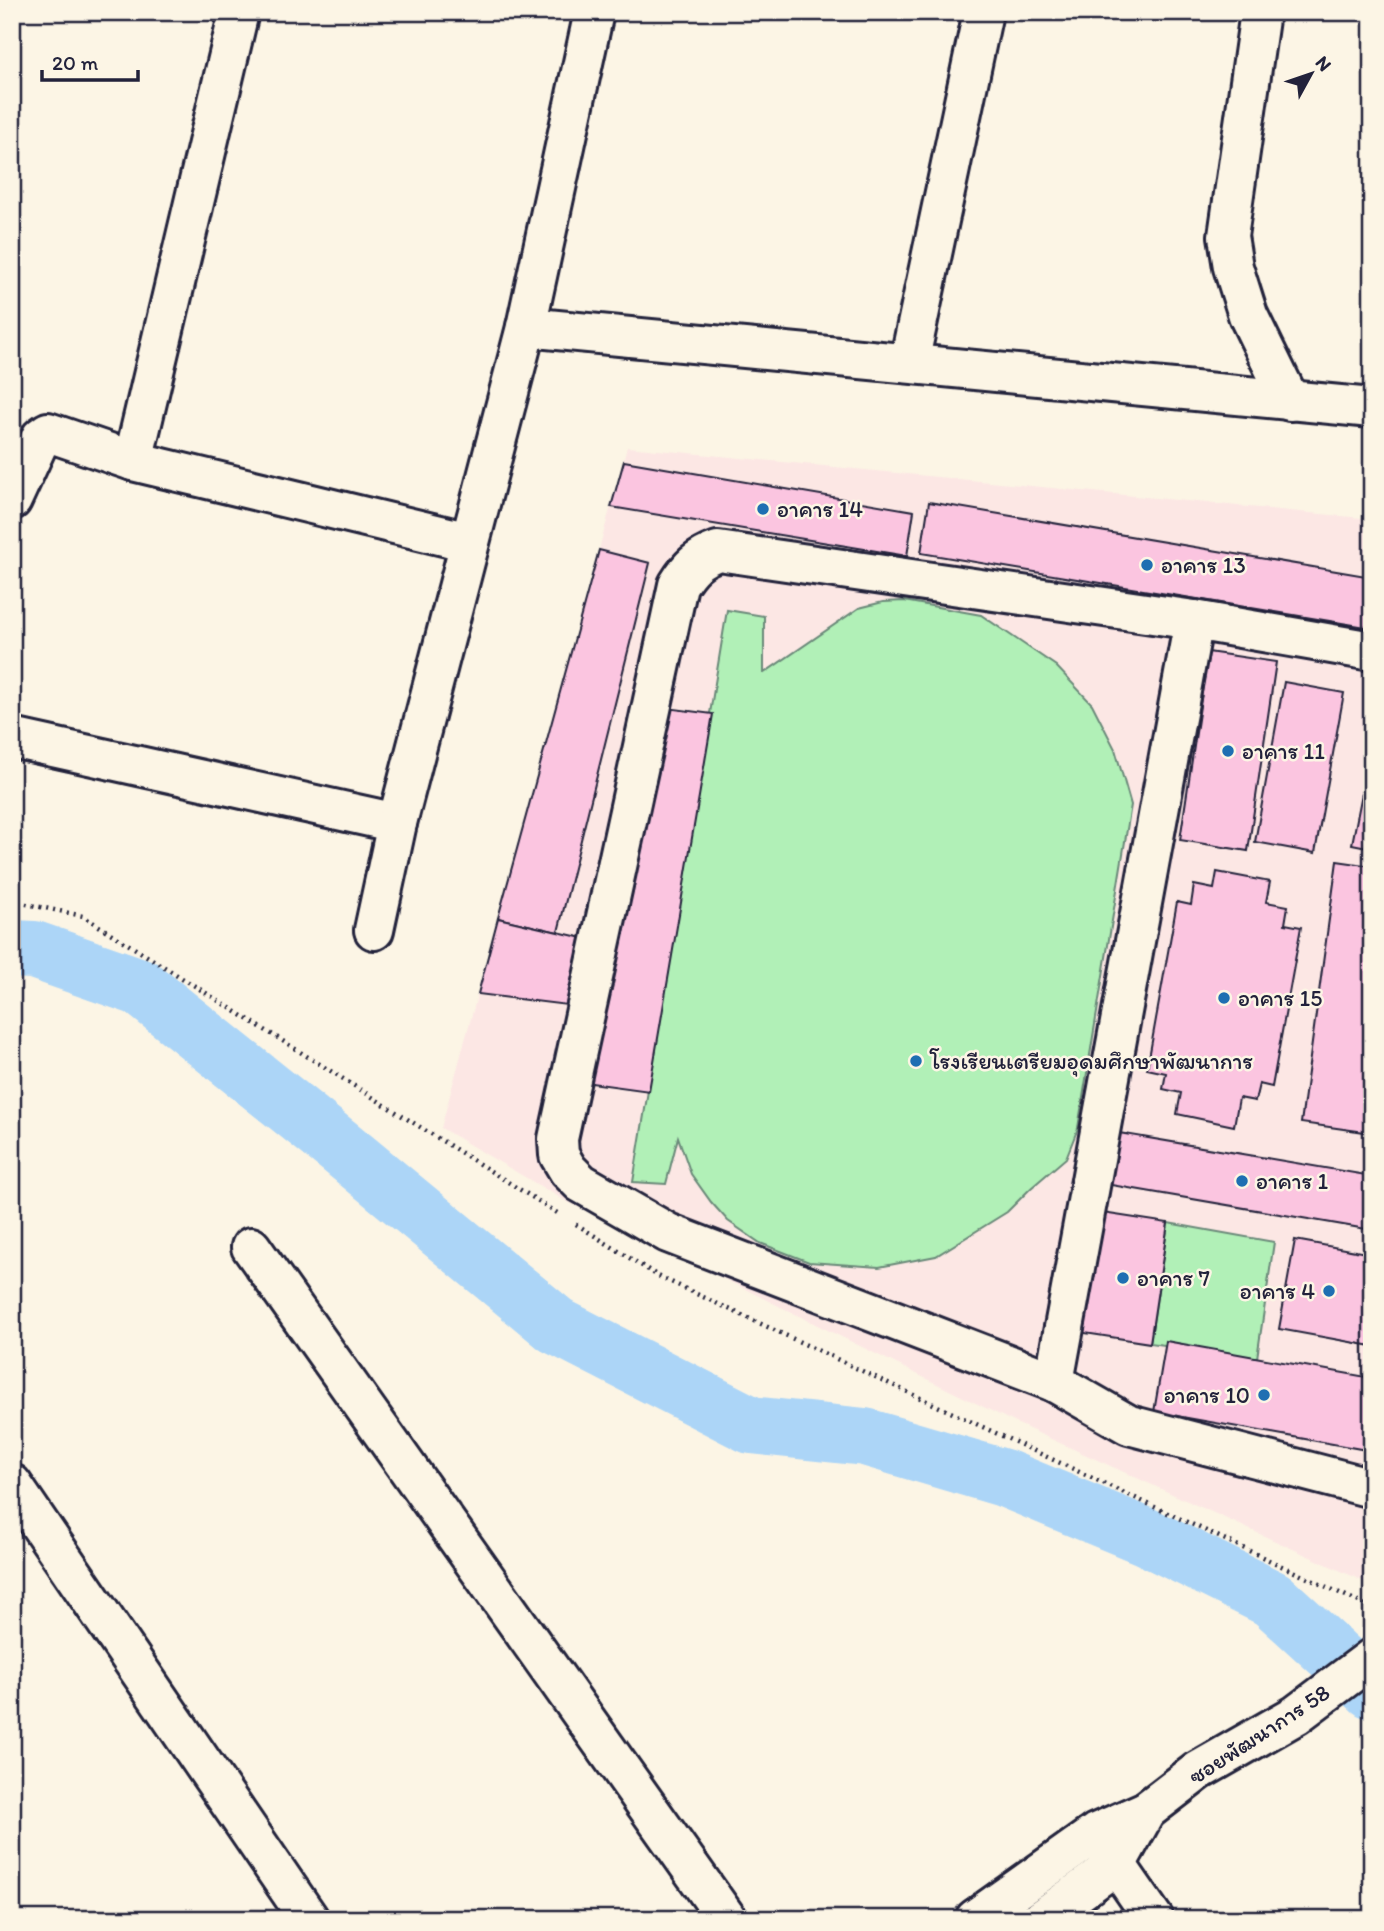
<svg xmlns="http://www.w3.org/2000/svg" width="1384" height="1931" font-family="Itim,'Playpen Sans Thai',sans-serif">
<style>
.built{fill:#fce7e4}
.green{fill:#b1f0b7;stroke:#6a8979;stroke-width:2}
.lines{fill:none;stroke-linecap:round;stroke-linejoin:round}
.river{stroke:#acd5f7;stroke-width:58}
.building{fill:#fbc5e0;stroke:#22223b;stroke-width:2}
.minor-casing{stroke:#22223b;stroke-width:44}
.path{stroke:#22223b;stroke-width:4.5;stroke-dasharray:2 5;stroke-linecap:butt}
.minor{stroke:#fcf5e5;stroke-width:38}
.poi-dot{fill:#1f6fb2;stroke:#fcf5e5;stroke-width:2.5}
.labels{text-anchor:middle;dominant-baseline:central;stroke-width:5;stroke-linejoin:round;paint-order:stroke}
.poi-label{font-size:23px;fill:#22223b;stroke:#fcf5e5;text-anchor:start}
.street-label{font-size:23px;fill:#22223b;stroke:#fcf5e5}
</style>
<rect width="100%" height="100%" fill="#fcf5e5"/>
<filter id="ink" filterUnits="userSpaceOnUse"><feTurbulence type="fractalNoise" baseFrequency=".0143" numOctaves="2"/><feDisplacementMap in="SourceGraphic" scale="14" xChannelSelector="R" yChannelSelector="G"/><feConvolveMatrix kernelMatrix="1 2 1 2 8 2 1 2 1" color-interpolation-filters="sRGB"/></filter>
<g filter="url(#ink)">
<path class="built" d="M 627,447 L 1372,519 L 1372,1585 L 1016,1423 L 564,1200 L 441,1128 Z"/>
<g class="green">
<path d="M 904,601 L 981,615 L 1056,666 L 1092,704 L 1115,749 L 1131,805 L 1078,1128 L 1066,1158 L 1031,1188 L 1007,1212 L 936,1256 L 879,1267 L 809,1262 L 760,1243 L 728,1221 L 711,1202 L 691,1174 L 678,1137 L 666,1184 L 633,1182 L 727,610 L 764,616 L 764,673 L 859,608 L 883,602 Z"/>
<path d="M 1168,1223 L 1274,1242 L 1257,1358 L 1150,1343 Z"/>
</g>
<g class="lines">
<path class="river" d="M 12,949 L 34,950 L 140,987 L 341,1148 L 557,1326 L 751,1425 L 865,1437 L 1004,1478 L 1147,1537 L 1272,1599 L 1372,1690"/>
</g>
<g class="building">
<path d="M 624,461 L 914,511 L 907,556 L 611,507 Z"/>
<path d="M 929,502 L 1372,577 L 1372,628 L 921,553 Z"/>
<path d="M 599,550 L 650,563 L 558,932 L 498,918 Z"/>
<path d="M 1208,652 L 1276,662 L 1248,851 L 1180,840 Z"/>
<path d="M 1284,682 L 1344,693 L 1315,853 L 1255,842 Z"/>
<path d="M 659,707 L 713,714 L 649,1091 L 591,1083 Z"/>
<path d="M 1372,743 L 1372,848 L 1352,844 Z"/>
<path d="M 1337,861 L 1372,866 L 1372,1133 L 1301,1123 Z"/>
<path d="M 1217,872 L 1270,882 L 1266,902 L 1288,906 L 1285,924 L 1301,927 L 1272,1087 L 1259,1084 L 1255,1101 L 1239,1098 L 1234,1126 L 1177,1114 L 1181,1093 L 1163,1089 L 1166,1073 L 1147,1069 L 1177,902 L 1191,905 L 1194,885 L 1214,889 Z"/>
<path d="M 498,918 L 592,940 L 583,1007 L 478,994 Z"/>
<path d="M 1119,1133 L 1372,1176 L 1372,1230 L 1111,1185 Z"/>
<path d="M 1096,1212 L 1168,1223 L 1150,1343 L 1078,1332 Z"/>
<path d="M 1295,1240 L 1372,1254 L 1372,1346 L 1279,1329 Z"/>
<path d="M 1166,1341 L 1372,1378 L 1372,1451 L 1154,1412 Z"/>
</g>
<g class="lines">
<defs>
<g id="minor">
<path d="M 1260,12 L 1228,236 L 1233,267 L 1248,315 L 1290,401"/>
<path d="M 526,327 L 1372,408"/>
<path d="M 909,363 L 983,12"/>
<path d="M 133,461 L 239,12"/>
<path d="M 12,500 L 41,437 L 48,432 L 133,461 L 469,542"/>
<path d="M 1372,651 L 1194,620 L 718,551 C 698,558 689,567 678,585 L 558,1139 L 559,1155 L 568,1170 L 581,1183 L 668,1233 L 1054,1382 L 1129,1425 L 1372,1488"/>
<path d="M 12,738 L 397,823"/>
<path d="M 374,930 L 397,823 L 526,327 L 594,12"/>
<path d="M 251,1247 L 727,1919"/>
<path d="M 1054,1382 L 1194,620"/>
<path d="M 12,1484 L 309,1919"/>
<path d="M 1102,1844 L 1154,1919"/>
<path d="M 975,1919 L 1096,1833 L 1146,1811 L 1198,1771 L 1296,1715 L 1372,1658"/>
<path d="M 1041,1919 L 1116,1865 L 1146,1811"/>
</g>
</defs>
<use href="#minor" class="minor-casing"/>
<g class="path">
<path d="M 12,901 L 83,916 L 559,1214"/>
<path d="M 576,1224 L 658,1276 L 1372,1608"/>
</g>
<use href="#minor" class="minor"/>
</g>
</g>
<g class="poi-dot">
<circle cx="763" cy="509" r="7"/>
<circle cx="1147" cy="565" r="7"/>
<circle cx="1228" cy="751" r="7"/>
<circle cx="1224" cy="998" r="7"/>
<circle cx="916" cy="1061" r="7"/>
<circle cx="1242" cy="1181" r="7"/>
<circle cx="1123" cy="1278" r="7"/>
<circle cx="1329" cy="1291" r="7"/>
<circle cx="1264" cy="1395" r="7"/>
</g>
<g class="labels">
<g class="poi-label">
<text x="777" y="509">อาคาร 14</text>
<text x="1161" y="565">อาคาร 13</text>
<text x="1242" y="751">อาคาร 11</text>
<text x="1238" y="998">อาคาร 15</text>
<text x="930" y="1061">โรงเรียนเตรียมอุดมศึกษาพัฒนาการ</text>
<text x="1256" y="1181">อาคาร 1</text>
<text x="1137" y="1278">อาคาร 7</text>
<text x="1315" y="1291" text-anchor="end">อาคาร 4</text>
<text x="1250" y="1395" text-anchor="end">อาคาร 10</text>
</g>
<g class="street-label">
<text transform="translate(1259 1734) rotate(-33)">ซอยพัฒนาการ 58</text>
</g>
</g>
<rect width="1384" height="1931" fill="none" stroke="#fcf5e5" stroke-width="42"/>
<rect x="21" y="21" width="1342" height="1889" fill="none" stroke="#22223b" stroke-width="2.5" filter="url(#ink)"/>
<g transform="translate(1311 74) rotate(50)" stroke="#fcf5e5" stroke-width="5" paint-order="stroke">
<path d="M0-5L12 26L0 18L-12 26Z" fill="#22223b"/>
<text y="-10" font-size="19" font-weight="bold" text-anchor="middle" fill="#22223b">N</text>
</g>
<path d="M42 70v10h96v-10" fill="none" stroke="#22223b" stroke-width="3.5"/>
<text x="52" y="70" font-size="21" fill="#22223b" stroke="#fcf5e5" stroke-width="5" paint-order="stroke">20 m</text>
</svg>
